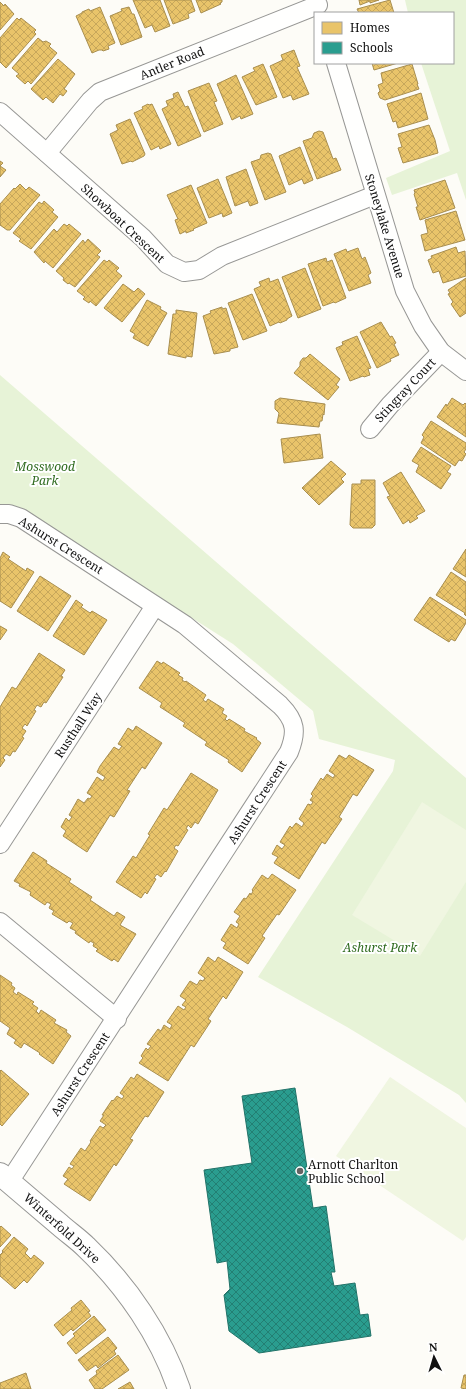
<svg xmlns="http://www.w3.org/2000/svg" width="466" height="1389" font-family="'Noto Serif',serif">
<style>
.park{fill:#e7f3d7}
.pitch{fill:#f0f6e1}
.homes{fill:url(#homes-cross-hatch);stroke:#a88e4f}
.schools{fill:url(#schools-cross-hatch);stroke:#227369}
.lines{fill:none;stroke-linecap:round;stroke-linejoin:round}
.minor-casing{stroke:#979795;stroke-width:20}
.tertiary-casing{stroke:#979795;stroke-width:24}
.minor{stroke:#fffffe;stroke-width:18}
.tertiary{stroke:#fffffe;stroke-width:22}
.poi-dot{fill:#646362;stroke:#fff;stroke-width:1.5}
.labels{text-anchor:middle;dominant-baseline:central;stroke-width:4;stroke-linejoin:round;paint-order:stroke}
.street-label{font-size:12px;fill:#111;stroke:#fff}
.park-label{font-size:12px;font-style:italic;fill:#2f6b1f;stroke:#fff}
.poi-label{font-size:12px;fill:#111;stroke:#fff;text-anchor:start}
</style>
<defs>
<pattern id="homes-cross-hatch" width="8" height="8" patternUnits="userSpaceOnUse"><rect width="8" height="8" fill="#e9c46a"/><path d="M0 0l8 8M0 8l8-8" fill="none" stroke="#c7a75b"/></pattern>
<pattern id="schools-cross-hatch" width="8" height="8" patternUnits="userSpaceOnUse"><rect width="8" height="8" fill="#2a9d8f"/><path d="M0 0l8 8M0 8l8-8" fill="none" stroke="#237f73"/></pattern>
</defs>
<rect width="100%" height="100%" fill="#fdfcf7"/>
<g class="park">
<path d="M 405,0 L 466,0 L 466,200 L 457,173 L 392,195 L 386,178 L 450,151 L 421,63 L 453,63 L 453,13 L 408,13 Z"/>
<path d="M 0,375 L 466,778 L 466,1103 L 459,1095 L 347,1027 L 258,977 L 393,771 L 395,760 L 319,739 L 313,711 L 233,644 L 28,514 L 0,509 Z"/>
</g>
<g class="pitch">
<path d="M 422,802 L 466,830 L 466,882 L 420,956 L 352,915 Z"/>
<path d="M 390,1077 L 466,1128 L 466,1237 L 463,1241 L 336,1156 Z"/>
</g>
<g class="homes">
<path d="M 133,0 L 160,0 L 170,26 L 155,32 L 152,25 L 145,28 Z"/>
<path d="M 164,0 L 191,0 L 195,11 L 188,14 L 189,18 L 173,24 Z"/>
<path d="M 196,0 L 222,0 L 222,2 L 220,3 L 221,4 L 201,13 Z"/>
<path d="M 359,0 L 379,0 L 370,3 L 370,1 L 360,5 Z"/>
<path d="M 390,0 L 394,13 L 359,13 L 357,9 Z"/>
<path d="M 0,2 L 4,6 L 5,4 L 14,14 L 0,30 Z"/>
<path d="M 100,7 L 115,43 L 108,46 L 109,49 L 103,51 L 102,50 L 99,50 L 92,53 L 76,16 L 82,13 L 82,12 L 89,9 L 90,11 Z"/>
<path d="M 129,7 L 132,14 L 134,14 L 142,37 L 121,45 L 110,16 L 122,11 L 121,9 Z"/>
<path d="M 17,18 L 19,20 L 21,18 L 36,30 L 34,32 L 36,34 L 6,68 L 0,62 L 0,38 Z"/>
<path d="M 38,38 L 43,42 L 46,41 L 51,44 L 49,46 L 51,48 L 57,53 L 31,84 L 28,81 L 25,84 L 16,76 L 19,74 L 12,68 Z"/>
<path d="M 294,50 L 300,66 L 297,67 L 309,94 L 293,100 L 291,95 L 283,98 L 270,66 L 283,60 L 281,55 Z"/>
<path d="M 58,59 L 75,74 L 64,89 L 67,91 L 63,96 L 60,94 L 53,103 L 46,97 L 43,100 L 31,89 Z"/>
<path d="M 372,63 L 398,63 L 374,70 Z"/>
<path d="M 263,64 L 277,97 L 256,105 L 242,77 L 255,71 L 253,68 Z"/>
<path d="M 412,64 L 418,84 L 417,84 L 419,89 L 385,100 L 380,98 L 378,93 L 380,91 L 378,85 L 383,83 L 381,73 Z"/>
<path d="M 236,75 L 253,114 L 241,119 L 240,116 L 232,120 L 217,84 Z"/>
<path d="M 209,83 L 217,101 L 214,102 L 223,124 L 204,132 L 188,91 Z"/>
<path d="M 178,92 L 185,107 L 188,106 L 201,136 L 178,146 L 162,109 L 168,106 L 166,101 L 174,98 L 173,94 Z"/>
<path d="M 421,93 L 428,119 L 398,128 L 396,121 L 393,122 L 387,104 Z"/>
<path d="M 148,104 L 149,105 L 152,104 L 171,144 L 160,149 L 159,146 L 151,150 L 134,113 L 143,109 L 142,107 Z"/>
<path d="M 130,119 L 145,154 L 144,156 L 132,162 L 131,161 L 122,164 L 110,134 L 118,130 L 116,125 Z"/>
<path d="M 429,125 L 435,140 L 438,153 L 403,163 L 398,148 L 402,147 L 398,134 Z"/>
<path d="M 319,131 L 323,132 L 333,159 L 336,158 L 341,170 L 317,179 L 303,141 L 312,138 L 314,133 Z"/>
<path d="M 300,147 L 313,180 L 304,184 L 302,179 L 289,185 L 279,156 Z"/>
<path d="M 268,153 L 271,154 L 286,192 L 265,200 L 251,162 L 260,159 L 261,155 Z"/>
<path d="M 0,161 L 3,163 L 0,166 L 6,170 L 0,177 Z"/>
<path d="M 246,169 L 258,203 L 250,206 L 248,201 L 235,206 L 226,177 Z"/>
<path d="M 218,179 L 232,213 L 223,217 L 222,213 L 209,218 L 197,188 Z"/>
<path d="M 445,180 L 455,208 L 420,220 L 416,207 L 418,207 L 414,194 L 415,193 L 414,190 Z"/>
<path d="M 20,184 L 26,190 L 29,187 L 40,195 L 10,230 L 7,230 L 0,225 L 0,204 L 14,188 L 15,189 Z"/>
<path d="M 191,185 L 207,223 L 193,229 L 194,230 L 186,233 L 186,231 L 180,234 L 175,220 L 178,219 L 167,195 Z"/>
<path d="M 44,201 L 54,210 L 52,212 L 58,217 L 31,249 L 19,241 L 21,239 L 13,233 L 39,202 L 42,204 Z"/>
<path d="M 456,211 L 465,240 L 425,251 L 421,235 L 428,233 L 425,220 Z"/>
<path d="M 64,224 L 67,226 L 69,224 L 81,234 L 53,268 L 45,261 L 44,263 L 34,252 L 54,229 L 57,232 Z"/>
<path d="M 88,239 L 101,251 L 97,255 L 100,257 L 75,287 L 69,283 L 68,284 L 63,280 L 64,278 L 56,271 L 83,240 L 85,243 Z"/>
<path d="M 456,247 L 458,253 L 465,251 L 466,276 L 443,283 L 439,271 L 433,273 L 428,260 L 432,258 L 431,256 Z"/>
<path d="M 358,248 L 362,259 L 365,257 L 371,273 L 368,275 L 371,283 L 349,291 L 334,254 L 346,249 L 347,252 Z"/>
<path d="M 326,258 L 327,262 L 332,260 L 346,298 L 335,303 L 334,302 L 323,306 L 308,264 Z"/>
<path d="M 104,260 L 107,262 L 109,260 L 119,268 L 116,271 L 122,276 L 96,306 L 90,301 L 89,303 L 83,299 L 85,297 L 77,291 Z"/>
<path d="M 305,268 L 321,309 L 298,318 L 282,277 Z"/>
<path d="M 269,278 L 270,282 L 278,279 L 292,316 L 287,319 L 287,320 L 280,323 L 279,322 L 270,326 L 254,289 L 261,286 L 259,282 Z"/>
<path d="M 466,278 L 466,313 L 460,317 L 451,304 L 453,302 L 448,294 L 450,293 L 448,290 Z"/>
<path d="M 123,284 L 134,292 L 138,288 L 145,294 L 122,322 L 104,308 Z"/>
<path d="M 252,294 L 267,331 L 243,340 L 228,303 Z"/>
<path d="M 147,300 L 161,307 L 160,309 L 167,313 L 148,346 L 133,338 L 135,334 L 130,331 Z"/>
<path d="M 222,307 L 222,309 L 226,308 L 238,347 L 230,349 L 230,351 L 214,354 L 203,316 L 211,313 L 210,311 Z"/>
<path d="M 176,310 L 197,313 L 192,357 L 186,356 L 186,358 L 168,354 L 173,314 L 176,314 Z"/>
<path d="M 381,322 L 390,337 L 392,336 L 396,343 L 394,344 L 399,355 L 390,359 L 391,361 L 377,368 L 360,332 Z"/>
<path d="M 357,336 L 371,368 L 368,369 L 370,375 L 364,377 L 363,376 L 350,381 L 336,348 L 343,345 L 342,342 Z"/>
<path d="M 310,354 L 340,379 L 336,385 L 339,387 L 328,400 L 294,373 L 300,366 L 300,362 L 303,358 L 306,358 Z"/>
<path d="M 280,398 L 325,404 L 324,415 L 323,414 L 322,421 L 320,421 L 319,427 L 277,423 L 279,413 L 275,409 L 275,401 Z"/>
<path d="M 452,398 L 463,405 L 465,403 L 466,404 L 466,437 L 437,417 L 446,404 L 447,406 Z"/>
<path d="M 431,421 L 466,443 L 466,449 L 464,452 L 466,454 L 462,461 L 459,460 L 455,466 L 421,443 L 424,437 L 422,435 Z"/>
<path d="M 320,434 L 323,458 L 284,463 L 281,439 Z"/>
<path d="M 421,447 L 451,466 L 447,472 L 451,474 L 441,489 L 416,472 L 419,465 L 412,461 Z"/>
<path d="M 331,461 L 346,474 L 341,479 L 344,482 L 319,505 L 302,488 Z"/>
<path d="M 401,472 L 425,511 L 416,516 L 418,518 L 410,523 L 409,520 L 403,524 L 387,497 L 390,496 L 383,483 Z"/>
<path d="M 361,480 L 375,480 L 375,525 L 372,528 L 353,528 L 350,525 L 352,484 L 361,484 Z"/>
<path d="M 466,549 L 466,577 L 453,569 Z"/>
<path d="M 3,552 L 10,557 L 8,559 L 26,571 L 27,568 L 34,572 L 11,608 L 0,601 L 0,558 Z"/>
<path d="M 451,572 L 466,582 L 466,616 L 464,614 L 465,613 L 436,595 Z"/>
<path d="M 40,576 L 71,596 L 48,631 L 17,611 Z"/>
<path d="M 430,597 L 466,620 L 466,623 L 455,641 L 451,639 L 449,642 L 414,620 Z"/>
<path d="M 76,600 L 83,605 L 81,607 L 90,613 L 92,611 L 107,620 L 84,655 L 53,636 Z"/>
<path d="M 0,626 L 7,630 L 0,640 Z"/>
<path d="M 39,653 L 65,670 L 61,676 L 63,677 L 46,703 L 44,702 L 41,707 L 37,705 L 34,710 L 36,711 L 27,726 L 25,724 L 22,728 L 26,731 L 22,737 L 24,738 L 15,752 L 13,751 L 10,756 L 6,754 L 3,758 L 5,760 L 0,767 L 0,707 L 12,687 L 16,689 Z"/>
<path d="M 157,661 L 162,664 L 163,662 L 180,673 L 178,675 L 183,678 L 182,680 L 185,682 L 186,681 L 206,695 L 203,700 L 206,702 L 208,699 L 224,709 L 222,713 L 227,716 L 225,719 L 227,721 L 229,719 L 245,729 L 244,731 L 257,738 L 256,739 L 261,743 L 242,772 L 228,762 L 229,760 L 205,745 L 207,742 L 183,726 L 185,723 L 160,707 L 162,703 L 139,688 Z"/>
<path d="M 136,726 L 162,743 L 145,769 L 142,767 L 127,790 L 130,791 L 114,817 L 110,815 L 87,852 L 63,836 L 66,831 L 61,827 L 66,818 L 69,821 L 72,817 L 69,815 L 78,799 L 84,803 L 88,798 L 90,799 L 92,796 L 87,793 L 97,777 L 103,781 L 105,777 L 97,772 L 100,766 L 114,747 L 119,750 L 122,746 L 118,744 L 128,728 L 133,731 Z"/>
<path d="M 339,755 L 346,759 L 349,755 L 374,770 L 357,796 L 353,794 L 339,817 L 342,819 L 325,844 L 322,842 L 299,879 L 274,863 L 278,857 L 272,854 L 277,845 L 282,849 L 285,845 L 280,842 L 290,826 L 292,828 L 296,823 L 302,827 L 304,823 L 299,819 L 308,804 L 311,805 L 313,802 L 310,800 L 313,796 L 311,794 L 321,778 L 323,780 L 327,774 L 333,778 L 335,775 L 329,771 Z"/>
<path d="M 191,773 L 218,790 L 198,824 L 195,822 L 191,828 L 188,825 L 186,829 L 188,830 L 178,846 L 176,845 L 174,848 L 178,851 L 166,872 L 165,871 L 161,877 L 157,874 L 154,878 L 156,879 L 147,894 L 145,892 L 141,898 L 116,882 L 133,856 L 136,858 L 150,835 L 148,834 L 164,808 L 167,810 Z"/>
<path d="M 33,852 L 47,861 L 46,863 L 71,879 L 69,882 L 92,897 L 90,900 L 114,916 L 117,912 L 125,917 L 120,925 L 136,934 L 118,962 L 114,959 L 112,961 L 96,951 L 98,949 L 93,946 L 94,943 L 90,941 L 89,943 L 75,933 L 76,931 L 70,928 L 73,923 L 69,921 L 67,923 L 52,914 L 54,911 L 49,908 L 51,904 L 47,902 L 45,905 L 30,895 L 31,892 L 19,886 L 20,884 L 14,881 Z"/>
<path d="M 272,874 L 296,890 L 279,915 L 277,914 L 262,936 L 265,938 L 248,964 L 223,948 L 226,943 L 221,940 L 231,924 L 237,928 L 239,924 L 236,922 L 240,916 L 234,912 L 244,898 L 246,899 L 250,893 L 251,895 L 253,891 L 252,890 L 262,875 L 268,879 Z"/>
<path d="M 208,957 L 215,962 L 218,957 L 243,972 L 226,999 L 223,996 L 208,1019 L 211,1021 L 194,1047 L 191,1045 L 168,1081 L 139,1063 L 143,1058 L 141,1056 L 146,1048 L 148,1050 L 151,1046 L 147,1044 L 158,1029 L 161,1031 L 164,1025 L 170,1029 L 172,1025 L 167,1022 L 178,1006 L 184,1010 L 186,1007 L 182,1005 L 186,1000 L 180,996 L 190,981 L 197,985 L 200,980 L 203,981 L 205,978 L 198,973 Z"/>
<path d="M 0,975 L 12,983 L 11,985 L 15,988 L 13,992 L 17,995 L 18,992 L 34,1002 L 32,1004 L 38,1008 L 36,1011 L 39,1014 L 41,1010 L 56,1020 L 54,1023 L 67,1030 L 66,1032 L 71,1036 L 53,1064 L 39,1054 L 40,1053 L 24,1043 L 21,1048 L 14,1043 L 16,1040 L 7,1034 L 10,1028 L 0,1021 Z"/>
<path d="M 1,1070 L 29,1094 L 2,1126 L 0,1124 L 0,1071 Z"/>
<path d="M 137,1074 L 164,1092 L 148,1117 L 145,1116 L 130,1139 L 133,1140 L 116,1166 L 114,1164 L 90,1201 L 64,1184 L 68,1179 L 63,1176 L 69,1167 L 72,1169 L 74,1166 L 70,1164 L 81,1148 L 85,1151 L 91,1142 L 90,1141 L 100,1126 L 103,1128 L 106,1125 L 100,1121 L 104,1115 L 102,1115 L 112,1100 L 113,1101 L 117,1096 L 122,1099 L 124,1096 L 120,1093 L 131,1077 L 134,1079 Z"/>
<path d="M 1,1226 L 11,1235 L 0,1247 L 0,1227 Z"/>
<path d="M 14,1237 L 28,1249 L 25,1253 L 31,1259 L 34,1255 L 44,1263 L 27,1283 L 24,1280 L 15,1289 L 0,1276 L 0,1255 L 3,1252 L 2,1251 Z"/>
<path d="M 81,1300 L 90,1311 L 88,1312 L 91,1316 L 73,1331 L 71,1329 L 63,1336 L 54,1325 L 72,1310 L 71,1308 Z"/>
<path d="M 94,1316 L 106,1330 L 76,1354 L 67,1343 L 75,1336 L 73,1334 Z"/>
<path d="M 108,1337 L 117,1348 L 114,1351 L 116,1354 L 98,1368 L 96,1365 L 87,1371 L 78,1360 Z"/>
<path d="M 118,1355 L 129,1370 L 102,1389 L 95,1389 L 89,1380 L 97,1374 L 96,1371 Z"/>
<path d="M 26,1373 L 31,1389 L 0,1389 L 0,1383 Z"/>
<path d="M 464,1375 L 466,1375 L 466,1389 L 461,1388 Z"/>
<path d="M 130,1382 L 134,1389 L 118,1389 Z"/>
</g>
<path class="schools" d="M 295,1088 L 313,1208 L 326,1206 L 335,1272 L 331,1272 L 334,1286 L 355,1283 L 360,1315 L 368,1314 L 371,1336 L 259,1353 L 229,1331 L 224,1295 L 230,1289 L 227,1261 L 217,1263 L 204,1170 L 252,1163 L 242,1096 Z"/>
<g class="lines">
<defs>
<g id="minor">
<path d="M 336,63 L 405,291 L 423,326 L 441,352 L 466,371"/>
<path d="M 0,112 L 143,238 L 167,264 L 184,272 L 199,270 L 222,256 L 375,195"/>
<path d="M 47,153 L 90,101 L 100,92 L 318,5"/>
<path d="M 370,429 L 390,405 L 441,352"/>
<path d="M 0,514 L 9,514 L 21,518 L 185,625 L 280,705 C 296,721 297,732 289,752 L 9,1182"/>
<path d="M 0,844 L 155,606"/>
<path d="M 0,922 L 117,1019"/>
</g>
<path id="tertiary" d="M 0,1174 C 20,1191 40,1208 60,1225 C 69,1233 78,1239 86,1247 C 127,1286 161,1336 179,1389"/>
</defs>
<use href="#minor" class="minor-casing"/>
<use href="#tertiary" class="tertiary-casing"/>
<use href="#minor" class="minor"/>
<use href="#tertiary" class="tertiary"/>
</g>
<circle class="poi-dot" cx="300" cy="1171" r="4"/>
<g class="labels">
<g class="street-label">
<text transform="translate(172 63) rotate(-22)">Antler Road</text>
<text transform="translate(123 223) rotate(43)">Showboat Crescent</text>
<text transform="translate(385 226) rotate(73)">Stoneylake Avenue</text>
<text transform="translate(405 390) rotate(-47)">Stingray Court</text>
<text transform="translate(61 545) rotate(32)">Ashurst Crescent</text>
<text transform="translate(78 725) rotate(-57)">Rusthall Way</text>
<text transform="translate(257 802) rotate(-57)">Ashurst Crescent</text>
<text transform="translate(80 1074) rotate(-57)">Ashurst Crescent</text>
<text transform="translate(62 1228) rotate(42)">Winterfold Drive</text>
</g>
<g class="park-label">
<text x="45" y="466">Mosswood<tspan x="45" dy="14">Park</tspan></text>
<text x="380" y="947">Ashurst Park</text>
</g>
<g class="poi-label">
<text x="308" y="1164">Arnott Charlton<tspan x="308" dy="14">Public School</tspan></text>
</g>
</g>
<rect x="314" y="12" width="140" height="52" fill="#ffffff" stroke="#a0a0a0"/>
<rect x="322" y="22" width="20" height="12" fill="#e9c46a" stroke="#a0a0a0"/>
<text x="350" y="32" font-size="12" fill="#111111">Homes</text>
<rect x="322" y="42" width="20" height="12" fill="#2a9d8f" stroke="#a0a0a0"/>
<text x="350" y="52" font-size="12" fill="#111111">Schools</text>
<g transform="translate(434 1357) rotate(355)" stroke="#ffffff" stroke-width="3" paint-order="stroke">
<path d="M0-3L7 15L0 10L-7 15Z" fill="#111111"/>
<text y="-6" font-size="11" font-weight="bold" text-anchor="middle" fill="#111111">N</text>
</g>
</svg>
